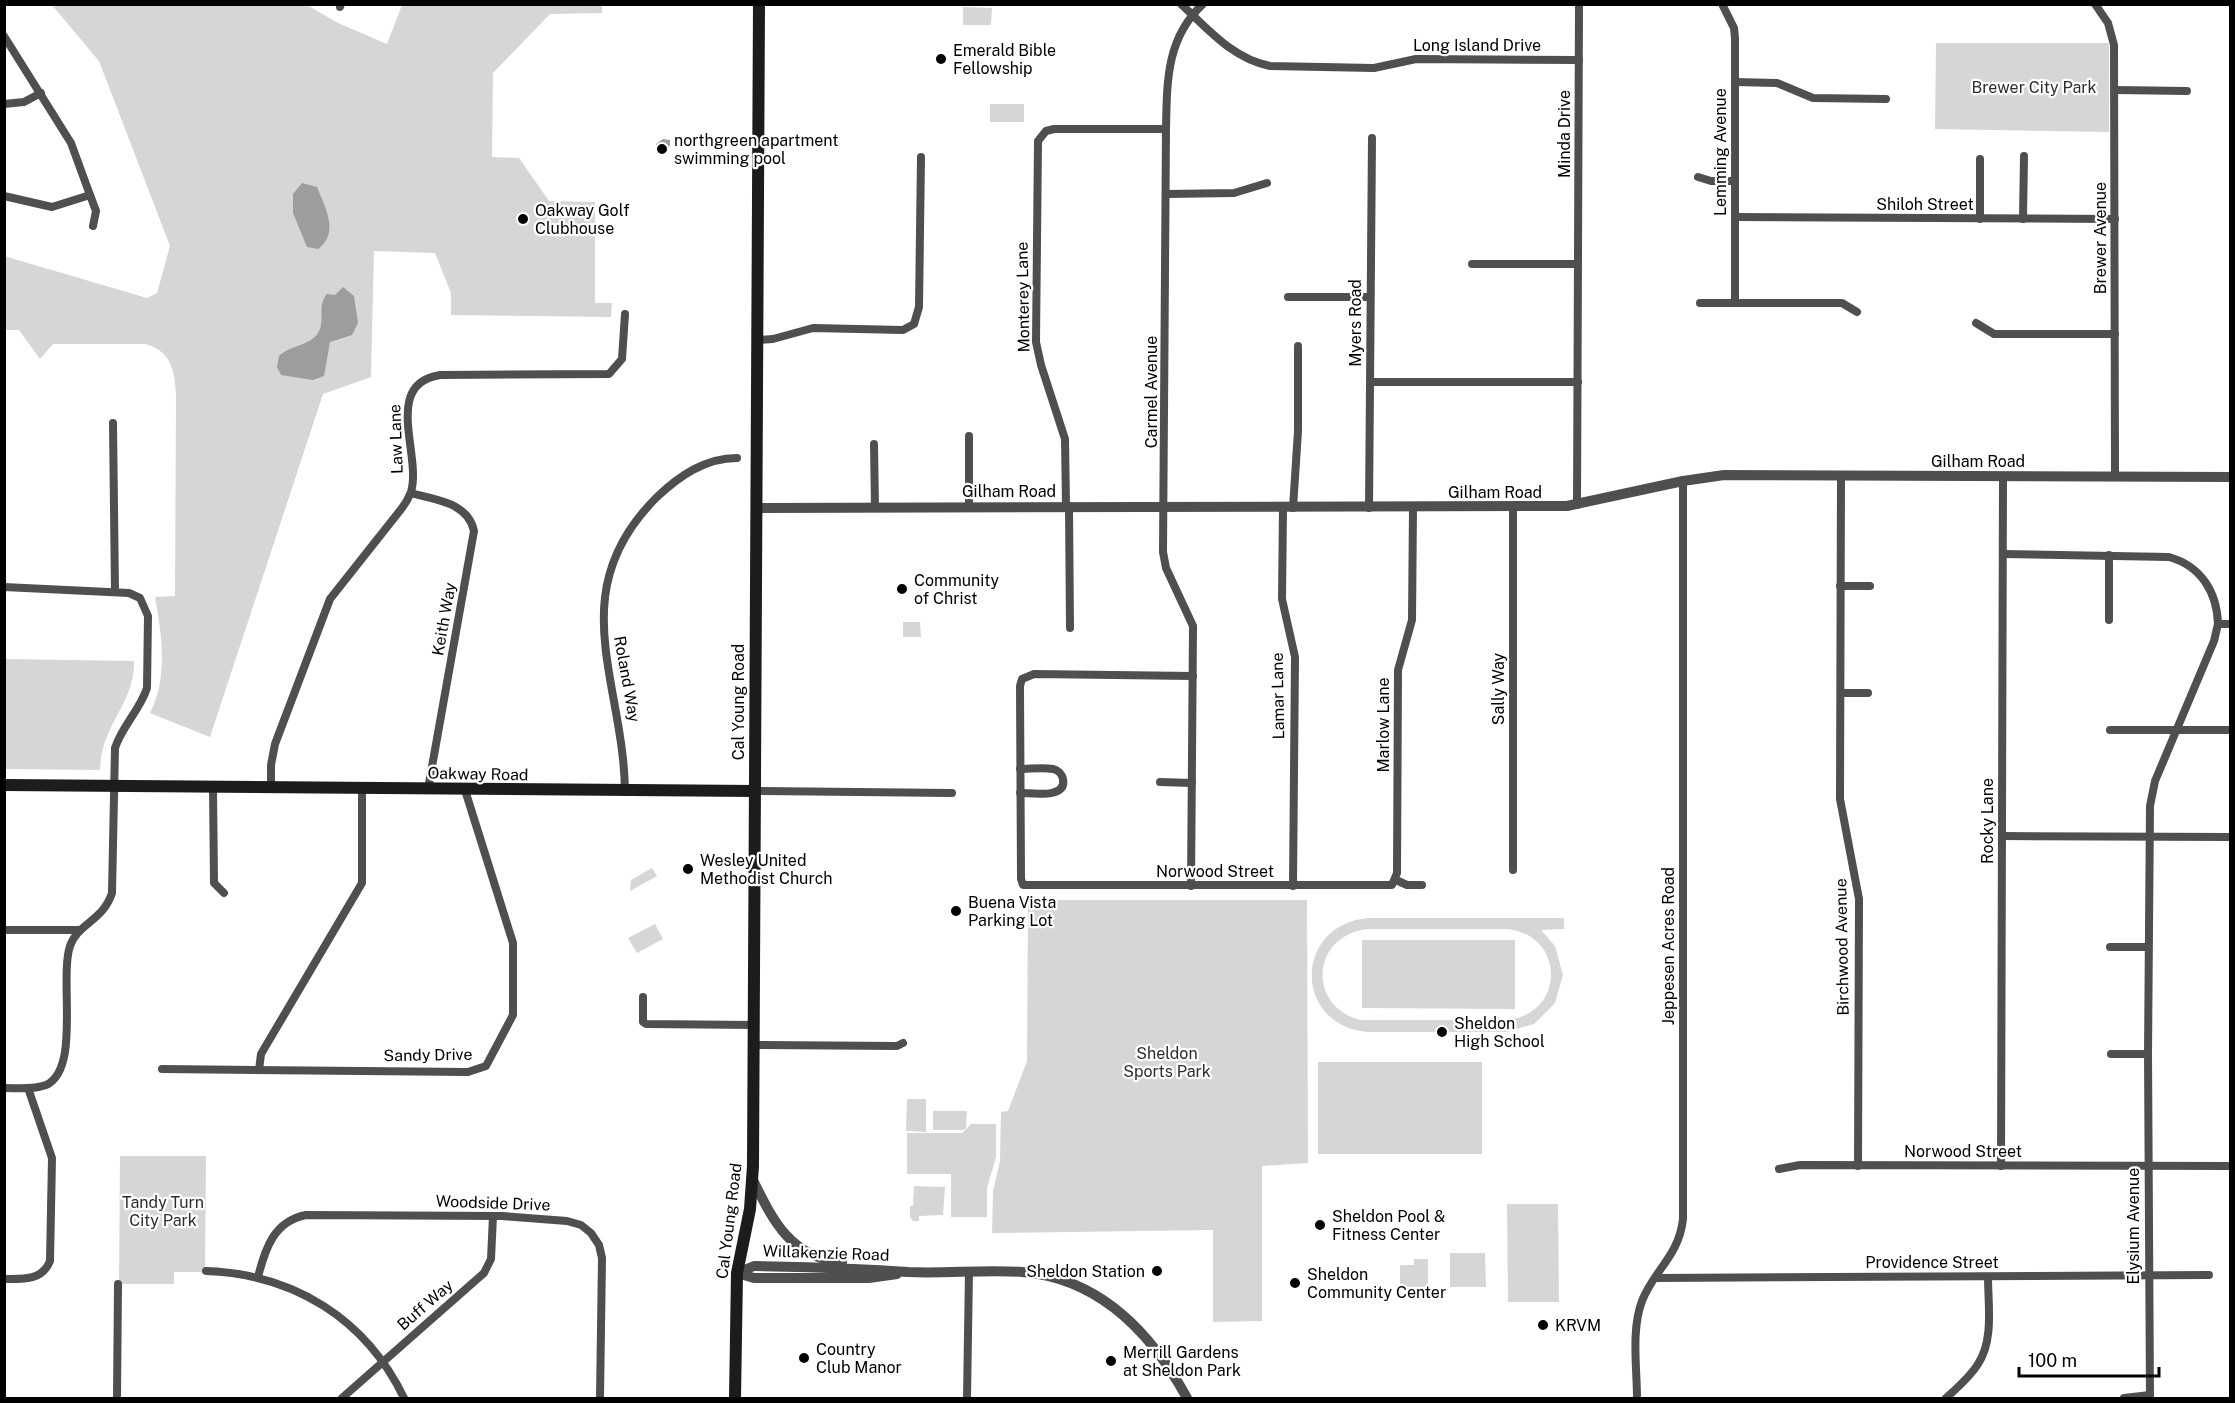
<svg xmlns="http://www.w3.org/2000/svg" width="2235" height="1403" font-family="'Public Sans',sans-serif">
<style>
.green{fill:#d6d6d6;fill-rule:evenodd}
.water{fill:#9d9d9d}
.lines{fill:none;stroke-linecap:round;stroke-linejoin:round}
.minor{stroke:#4f4f4f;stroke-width:8}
.tertiary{stroke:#4f4f4f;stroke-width:10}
.secondary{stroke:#1c1c1c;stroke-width:12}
.poi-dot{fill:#000;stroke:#fff;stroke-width:2}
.labels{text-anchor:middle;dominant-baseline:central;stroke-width:4.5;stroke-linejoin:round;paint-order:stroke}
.street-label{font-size:16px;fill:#000;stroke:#fff}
.poi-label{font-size:16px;fill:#000;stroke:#fff;text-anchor:start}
.park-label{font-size:16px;fill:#2d2d2d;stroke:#fff}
</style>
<rect width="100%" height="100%" fill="#fff"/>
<g class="green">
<path d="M 52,5 L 307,5 L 338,23 L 387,44 L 402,5 L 602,5 L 602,13 L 550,14 L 493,73 L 492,157 L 519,158 L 549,201 L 595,202 L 595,303 L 612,303 L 611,317 L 451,315 L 451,293 L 435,253 L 374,251 L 371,377 L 323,394 L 210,737 L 150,713 C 168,678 162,635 155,597 L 175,596 L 176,396 C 175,372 172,351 145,344 L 53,344 L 40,359 L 19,330 L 5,330 L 4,256 L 147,298 L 157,293 L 170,246 L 99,61 Z"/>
<path d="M 963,7 L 992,8 L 991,25 L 963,25 Z"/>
<path d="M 1936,43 L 2109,43 L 2109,132 L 1935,129 Z"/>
<rect x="990" y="104" width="34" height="18"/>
<path d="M 903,622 L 920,622 L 921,637 L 903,637 Z"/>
<path d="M 5,659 L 134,661 C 135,704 101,724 100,770 L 5,769 Z"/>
<path d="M 652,868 L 657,876 L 630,891 L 631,880 Z"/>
<path d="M 1028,900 L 1307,900 L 1308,1163 L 1262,1166 L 1262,1321 L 1213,1322 L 1213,1230 L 992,1233 L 993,1191 L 1000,1161 L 1001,1112 L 1008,1111 L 1027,1061 Z"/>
<path d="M 1368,918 L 1564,918 L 1564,929 L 1541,930 L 1555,946 L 1563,975 L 1555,1003 L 1534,1024 L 1506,1032 L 1368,1032 C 1293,1026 1293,925 1368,918 ZM 1506,929 C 1566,934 1566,1015 1506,1020 L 1360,1020 C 1306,1005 1312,935 1368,929 Z"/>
<path d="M 655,924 L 663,939 L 637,953 L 628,938 Z"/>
<path d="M 1362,940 L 1515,940 L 1515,1009 L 1362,1008 Z"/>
<rect x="1318" y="1062" width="164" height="92"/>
<path d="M 907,1099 L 926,1099 L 926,1132 L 906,1131 Z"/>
<path d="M 933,1111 L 967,1111 L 966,1128 L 964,1130 L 933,1130 Z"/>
<path d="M 971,1124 L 996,1124 L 996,1157 L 987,1188 L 987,1217 L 951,1217 L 951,1174 L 907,1174 L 907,1133 L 962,1133 Z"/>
<path d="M 120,1156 L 206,1156 L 205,1272 L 174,1272 L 174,1284 L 119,1284 Z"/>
<path d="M 914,1186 L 945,1187 L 943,1215 L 919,1216 L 919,1221 L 913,1221 L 910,1217 L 910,1206 L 913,1206 Z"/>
<path d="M 1507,1204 L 1558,1204 L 1559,1302 L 1508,1302 Z"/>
<path d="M 1450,1253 L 1485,1253 L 1486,1287 L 1450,1287 Z"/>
<path d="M 1414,1259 L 1428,1259 L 1428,1287 L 1400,1287 L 1400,1265 L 1414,1265 Z"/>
</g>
<g class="water">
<path d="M 663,139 L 670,140 L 670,145 L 665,152 L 656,153 L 656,144 Z"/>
<path d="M 302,183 L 317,187 C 325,207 340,233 318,249 L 307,247 L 293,213 L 293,194 Z"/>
<path d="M 343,287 L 354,296 L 358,323 L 352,335 L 330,342 L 324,376 L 313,380 L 281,375 L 277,367 L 279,356 C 290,345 312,346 319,331 C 325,319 317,305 327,294 L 335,295 Z"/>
</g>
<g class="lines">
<g class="minor">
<path d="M 1181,4 C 1208,29 1233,59 1270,66 L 1374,68 L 1416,59 L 1579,60"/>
<path d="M 1722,4 L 1734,28 L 1735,38 L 1735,303"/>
<path d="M 2095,4 L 2108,23 L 2114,45 L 2115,476"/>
<path d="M 340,7 L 341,4"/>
<path d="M 4,36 L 71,143 L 90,195 L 52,207 L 4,196"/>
<path d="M 1735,82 L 1777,83 L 1813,98 L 1886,99"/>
<path d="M 2115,90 L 2187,91"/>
<path d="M 4,104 L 24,102 L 41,93"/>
<path d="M 1698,177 L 1711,181 L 1735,181"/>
<path d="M 1167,194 L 1234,193 L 1267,183"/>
<path d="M 90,195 L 96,211 L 93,226"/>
<path d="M 1735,217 L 2115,219"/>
<path d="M 1980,219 L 1980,159"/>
<path d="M 2023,219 L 2024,156"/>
<path d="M 1472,264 L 1578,264"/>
<path d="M 1288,297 L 1370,297"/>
<path d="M 1700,303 L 1842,303 L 1857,312"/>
<path d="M 1976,323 L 1994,334 L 2115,334"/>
<path d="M 756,340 L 773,339 L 813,328 L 903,330 L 914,324 L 919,307 L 921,157"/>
<path d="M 1370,382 L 1578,382"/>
<path d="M 113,423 L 115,592"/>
<path d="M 969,436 L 969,506"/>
<path d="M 874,444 L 875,508"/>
<path d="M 1841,475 L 1840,799 L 1859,899 L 1858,1166"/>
<path d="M 411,493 C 435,500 468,502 474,531 L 428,789"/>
<path d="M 1577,505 L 1579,4"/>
<path d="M 1066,506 L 1065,439 L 1041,365 L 1036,342 L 1038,141 L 1046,131 L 1054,129 L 1166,129"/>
<path d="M 1069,506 L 1070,628"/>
<path d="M 1283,508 L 1282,599 L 1295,657 L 1293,886"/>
<path d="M 1293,508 L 1298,431 L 1298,346"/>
<path d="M 1369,508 L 1372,138"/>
<path d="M 2003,554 L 2169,557 C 2201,566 2217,592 2218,624 L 2230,624"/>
<path d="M 1840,586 L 1870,586"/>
<path d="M 4,587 L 129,593 L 140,598 L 148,616 L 147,688 C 140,710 122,726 115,748 L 112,893 C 103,921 78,923 70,946 C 59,980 81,1069 46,1085 C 33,1090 18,1088 4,1088"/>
<path d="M 2109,620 L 2109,555"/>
<path d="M 1193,676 L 1034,674 L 1022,679 L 1020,686 L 1021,879 L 1023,885 L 1392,885 L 1397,873 L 1398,670 L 1412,620 L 1413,508"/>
<path d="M 1841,693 L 1868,693"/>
<path d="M 2110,730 L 2230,730"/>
<path d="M 1020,769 C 1030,769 1043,767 1053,769 C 1058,770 1062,774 1063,779 C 1067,799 1032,793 1020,793"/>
<path d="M 1160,782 L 1192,783"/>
<path d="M 213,787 L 214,883 L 224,893"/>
<path d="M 271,787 L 271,765 L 275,744 L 330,599 L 402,508 C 406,503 409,497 411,492 C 422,455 382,384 440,375 L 609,374 L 622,359 L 625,314"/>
<path d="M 755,791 L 952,793"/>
<path d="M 625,792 C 624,682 561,592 657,497 C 679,476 705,458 737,458"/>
<path d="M 2002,836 L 2230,837"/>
<path d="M 1513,870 L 1513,507"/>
<path d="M 1396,880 L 1407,885 L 1422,885"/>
<path d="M 1191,886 L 1193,626 L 1166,568 L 1163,552 L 1166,129 C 1167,82 1166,38 1203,4"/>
<path d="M 4,930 L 80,930"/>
<path d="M 2110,947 L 2148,947"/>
<path d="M 643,997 L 643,1022 L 646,1024 L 755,1025"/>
<path d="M 755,1045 L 897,1046 L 903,1043"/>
<path d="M 2111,1054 L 2148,1054"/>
<path d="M 162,1069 L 468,1072 L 486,1066 L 513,1015 L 513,943 L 465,790"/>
<path d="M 259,1070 L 261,1054 L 362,883 L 362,789"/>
<path d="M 2001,1166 L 2003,476"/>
<path d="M 1779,1169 L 1800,1165 L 2230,1166"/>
<path d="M 206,1271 C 294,1274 366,1319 404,1398"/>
<path d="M 258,1277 C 265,1249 274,1221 306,1215 L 502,1216 L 567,1221 L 581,1225 L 591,1233 L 599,1245 L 602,1258 L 600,1398"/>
<path d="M 1656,1278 L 2209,1275"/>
<path d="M 4,1279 C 23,1279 42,1281 50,1261 L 52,1158 L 28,1088"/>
<path d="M 117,1398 L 118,1284"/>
<path d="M 342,1398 L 484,1273 L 491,1259 L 493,1216"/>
<path d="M 967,1398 L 969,1271"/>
<path d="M 1637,1398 C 1637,1368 1631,1330 1642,1301 C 1654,1270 1679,1256 1683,1219 L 1683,481"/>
<path d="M 1946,1398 C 1957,1388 1970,1377 1978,1364 C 1994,1340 1988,1304 1988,1277"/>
<path d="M 2124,1398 L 2150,1395"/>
<path d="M 2150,1398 L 2148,1054 L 2150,806 L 2155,781 L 2214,641 L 2218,624"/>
</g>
<g class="tertiary">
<path d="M 756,508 L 1567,506 L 1683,481 L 1724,475 L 2230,477"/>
<path d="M 753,1180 C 773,1221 791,1258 842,1262"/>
<path d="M 737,1273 L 754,1266 C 805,1267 857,1268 908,1272 C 946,1274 984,1269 1022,1272 C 1100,1278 1152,1334 1187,1398"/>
<path d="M 737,1273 L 754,1278 L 869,1278 L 897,1274"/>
</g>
<g class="secondary">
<path d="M 4,785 L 755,791"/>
<path d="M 735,1398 L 737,1273 L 750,1209 L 753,1166 L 759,4"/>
</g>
</g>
<g class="poi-dot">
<circle cx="941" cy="59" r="6"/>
<circle cx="662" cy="149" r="6"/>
<circle cx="523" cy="219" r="6"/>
<circle cx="902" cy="589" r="6"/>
<circle cx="688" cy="869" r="6"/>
<circle cx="956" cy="911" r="6"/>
<circle cx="1442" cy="1032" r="6"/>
<circle cx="1320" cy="1225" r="6"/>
<circle cx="1157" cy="1271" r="6"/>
<circle cx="1295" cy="1283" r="6"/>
<circle cx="1543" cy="1325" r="6"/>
<circle cx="804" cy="1358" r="6"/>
<circle cx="1111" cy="1361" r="6"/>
</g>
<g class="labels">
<g class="street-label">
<text x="1477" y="45">Long Island Drive</text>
<text transform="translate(1564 134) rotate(-90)">Minda Drive</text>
<text transform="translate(1720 152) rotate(-90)">Lemming Avenue</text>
<text x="1925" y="204">Shiloh Street</text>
<text transform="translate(2100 238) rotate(-90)">Brewer Avenue</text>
<text transform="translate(1023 297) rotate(-91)">Monterey Lane</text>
<text transform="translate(1355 323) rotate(-90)">Myers Road</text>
<text transform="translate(1151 392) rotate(-90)">Carmel Avenue</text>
<text transform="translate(396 439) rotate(-92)">Law Lane</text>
<text x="1978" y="461">Gilham Road</text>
<text x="1009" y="491">Gilham Road</text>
<text x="1495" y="492">Gilham Road</text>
<text transform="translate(444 619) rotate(-80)">Keith Way</text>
<text transform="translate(627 679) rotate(80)">Roland Way</text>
<text transform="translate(1498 689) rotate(-90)">Sally Way</text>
<text transform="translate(1278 696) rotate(-91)">Lamar Lane</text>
<text transform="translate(738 702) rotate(-90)">Cal Young Road</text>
<text transform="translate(1383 725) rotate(-90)">Marlow Lane</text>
<text transform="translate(478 774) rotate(1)">Oakway Road</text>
<text transform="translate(1987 821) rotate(-90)">Rocky Lane</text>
<text x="1215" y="871">Norwood Street</text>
<text transform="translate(1668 946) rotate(-90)">Jeppesen Acres Road</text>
<text transform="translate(1842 947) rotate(-91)">Birchwood Avenue</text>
<text transform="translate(428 1055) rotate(-1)">Sandy Drive</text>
<text x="1963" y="1151">Norwood Street</text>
<text transform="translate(493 1203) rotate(2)">Woodside Drive</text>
<text transform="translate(729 1221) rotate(-83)">Cal Young Road</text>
<text transform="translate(2133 1226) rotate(-90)">Elysium Avenue</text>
<text transform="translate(826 1253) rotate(2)">Willakenzie Road</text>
<text x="1932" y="1262">Providence Street</text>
<text transform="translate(425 1305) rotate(-41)">Buff Way</text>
</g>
<g class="poi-label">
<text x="953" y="50">Emerald Bible<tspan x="953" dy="18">Fellowship</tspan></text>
<text x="674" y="140">northgreen apartment<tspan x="674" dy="18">swimming pool</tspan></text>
<text x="535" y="210">Oakway Golf<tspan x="535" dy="18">Clubhouse</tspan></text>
<text x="914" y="580">Community<tspan x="914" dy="18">of Christ</tspan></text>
<text x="700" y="860">Wesley United<tspan x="700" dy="18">Methodist Church</tspan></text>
<text x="968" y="902">Buena Vista<tspan x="968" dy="18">Parking Lot</tspan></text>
<text x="1454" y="1023">Sheldon<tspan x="1454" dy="18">High School</tspan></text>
<text x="1332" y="1216">Sheldon Pool &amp;<tspan x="1332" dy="18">Fitness Center</tspan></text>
<text x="1145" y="1271" text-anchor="end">Sheldon Station</text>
<text x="1307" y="1274">Sheldon<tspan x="1307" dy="18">Community Center</tspan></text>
<text x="1555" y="1325">KRVM</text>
<text x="816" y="1349">Country<tspan x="816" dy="18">Club Manor</tspan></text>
<text x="1123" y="1352">Merrill Gardens<tspan x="1123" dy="18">at Sheldon Park</tspan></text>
</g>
<g class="park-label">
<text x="2034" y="87">Brewer City Park</text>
<text x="1167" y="1053">Sheldon<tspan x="1167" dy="18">Sports Park</tspan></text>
<text x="163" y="1202">Tandy Turn<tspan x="163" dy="18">City Park</tspan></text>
</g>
</g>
<rect width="2235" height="1403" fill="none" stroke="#000000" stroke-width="12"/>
<path d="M2019 1367v9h140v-9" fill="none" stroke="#000000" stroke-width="3"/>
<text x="2028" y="1367" font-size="18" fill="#000000" stroke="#ffffff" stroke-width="4.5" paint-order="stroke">100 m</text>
</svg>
